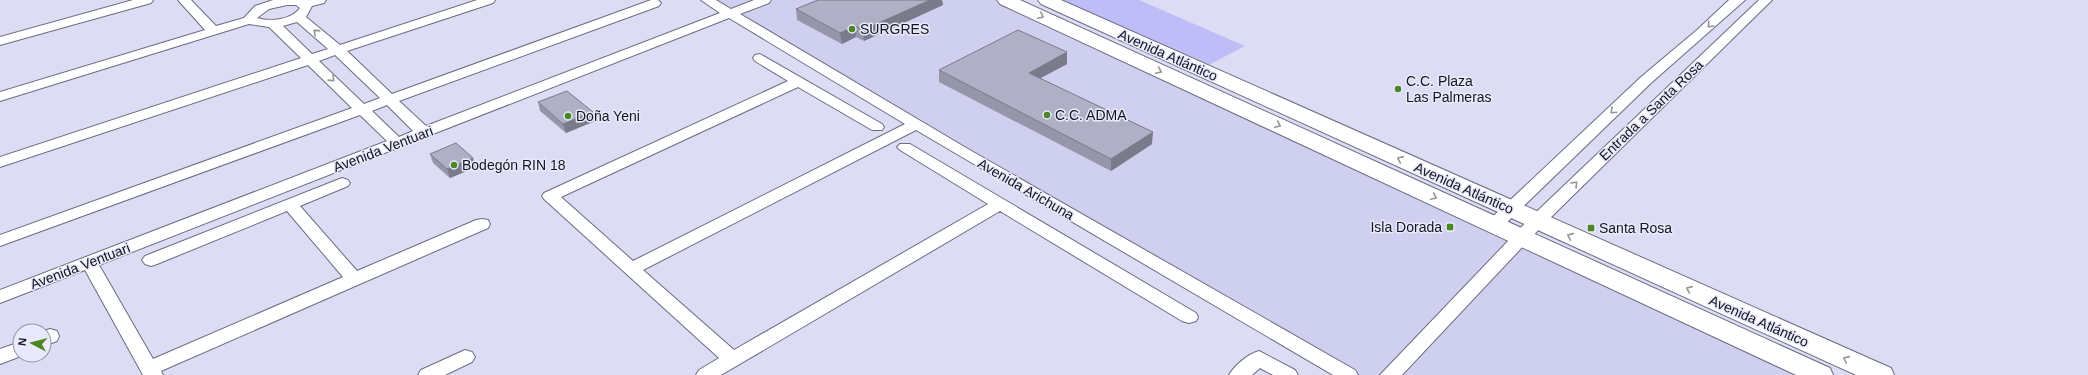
<svg xmlns="http://www.w3.org/2000/svg" width="2088" height="375" font-family="Arial,sans-serif">
<style>
.built{fill:#cfd0ef}
.green{fill:#bfbdf8}
.lines{fill:none;stroke-linecap:round;stroke-linejoin:round}
.minor-casing{stroke:#6b6b81;stroke-width:2}
.secondary-casing{stroke:#6b6b81;stroke-width:2}
.minor{fill:#fff;fill-rule:evenodd}
.secondary{fill:#fff;fill-rule:evenodd}
.wall{fill:#9696aa}
.shaded-wall{fill:#7a7a8b}
.building{fill:#afafc6;stroke:#7a7a8b}
.oneway{stroke:#959599}
.poi-dot{fill:#4c8724;stroke:#e9e9fd;stroke-width:1.5}
.labels{text-anchor:middle;dominant-baseline:central;stroke-width:3;stroke-linejoin:round;paint-order:stroke}
.poi-label{font-size:14px;fill:#14141c;stroke:#e9e9fd;text-anchor:start}
.street-label{font-size:14px;fill:#14141c;stroke:#e9e9fd}
</style>
<rect width="100%" height="100%" fill="#dcdcf4"/>
<path class="built" d="M 707,0 L 1006,0 L 1820,375 L 1348,375 Z"/>
<path class="green" d="M 1047,0 L 1139,0 L 1245,46 L 1201,69 Z"/>
<g class="lines">
<defs>
<g id="minor">
<path d="M 133,0 L 153,0 L 151,3 L 0,45 L 0,37 Z"/>
<path d="M 178,0 L 191,0 L 216,26 L 244,18 L 255,6 L 273,0 L 326,0 L 324,3 L 312,6 L 306,17 L 340,45 L 477,0 L 495,0 L 493,3 L 347,51 L 392,94 L 651,0 L 658,0 L 661,3 L 659,6 L 399,101 L 426,126 L 720,13 L 701,0 L 716,0 L 731,9 L 754,0 L 771,0 L 769,3 L 740,14 L 968,149 L 1355,370 L 1358,375 L 1333,375 L 916,130 L 643,270 L 734,350 L 988,204 L 900,150 L 897,147 L 900,144 L 910,144 L 1196,313 L 1198,317 L 1196,321 L 1189,323 L 1182,321 L 1000,211 L 721,375 L 696,375 L 699,370 L 719,358 L 544,199 L 542,196 L 544,193 L 788,81 L 755,61 L 753,58 L 755,55 L 760,54 L 882,124 L 884,127 L 882,130 L 872,130 L 798,87 L 561,197 L 633,261 L 905,124 L 729,18 L 99,265 L 153,359 L 343,277 L 287,211 L 157,264 L 151,266 L 145,264 L 142,260 L 145,256 L 342,178 L 348,180 L 350,183 L 348,186 L 300,206 L 357,271 L 476,220 L 482,219 L 488,220 L 490,224 L 488,228 L 161,371 L 163,375 L 143,375 L 85,270 L 0,303 L 0,290 L 387,141 L 360,115 L 0,246 L 0,235 L 352,108 L 308,65 L 0,167 L 0,157 L 301,58 L 269,27 L 249,24 L 0,101 L 0,92 L 205,30 ZM 287,5 L 296,5 L 300,8 C 291,20 271,22 257,18 L 269,9 ZM 297,22 L 328,49 L 312,54 L 283,26 ZM 335,55 L 380,98 L 364,104 L 319,61 ZM 387,105 L 413,131 L 399,137 L 372,111 Z"/>
<path d="M 1729,0 L 1745,0 L 1651,83 L 1500,229 L 1494,230 L 1488,229 L 1486,225 L 1488,221 L 1641,77 L 1697,30 Z"/>
<path d="M 1759,0 L 1772,0 L 1543,225 L 1402,375 L 1380,375 L 1531,217 Z"/>
<path d="M 50,329 L 57,331 L 59,336 L 57,341 L 44,346 L 44,331 Z"/>
<path d="M 20,342 L 20,355 L 24,355 L 0,364 L 0,349 Z"/>
<path d="M 465,350 L 472,352 L 475,357 L 472,362 L 445,375 L 418,375 L 421,370 Z"/>
<path d="M 1259,351 L 1295,370 L 1298,375 L 1273,375 L 1260,368 L 1252,375 L 1229,375 C 1235,365 1248,354 1259,351 Z"/>
</g>
<g id="secondary">
<path d="M 997,0 L 1020,0 L 1830,368 L 1833,375 L 1796,375 L 1000,4 Z"/>
<path d="M 1038,0 L 1061,0 L 1891,368 L 1894,375 L 1856,375 L 1041,4 Z"/>
</g>
</defs>
<use href="#minor" class="minor-casing"/>
<use href="#secondary" class="secondary-casing"/>
<use href="#minor" class="minor"/>
<use href="#secondary" class="secondary"/>
</g>
<g class="wall">
<path d="M 818,0 L 942,0 L 943,5 L 864,41 L 856,37 L 842,44 L 797,20 L 796,9 Z"/>
<path d="M 1067,52 L 1067,64 L 1041,78 L 1152,144 L 1111,171 L 939,82 L 939,70 Z"/>
<path d="M 538,102 L 593,112 L 595,121 L 566,133 L 540,111 Z"/>
<path d="M 430,154 L 476,167 L 450,178 L 433,163 Z"/>
</g>
<g class="shaded-wall">
<path d="M 930,0 L 942,0 L 943,5 L 864,41 L 863,30 Z"/>
<path d="M 855,26 L 856,37 L 842,44 L 840,33 Z"/>
<path d="M 1067,52 L 1067,64 L 1029,84 L 1029,73 Z"/>
<path d="M 593,112 L 595,121 L 566,133 L 563,124 Z"/>
<path d="M 1153,132 L 1152,144 L 1111,171 L 1111,159 Z"/>
<path d="M 473,158 L 476,167 L 450,178 L 447,169 Z"/>
</g>
<g class="building">
<path d="M 818,0 L 930,0 L 863,30 L 855,26 L 840,33 L 796,9 Z"/>
<path d="M 1018,30 L 1067,52 L 1029,73 L 1153,132 L 1111,159 L 939,70 Z"/>
<path d="M 567,91 L 593,112 L 563,124 L 538,102 Z"/>
<path d="M 456,143 L 473,158 L 447,169 L 430,154 Z"/>
</g>
<defs><path id="oneway-chevron" d="M-2-3.5L2.5 0L-2 3.5" fill="none" stroke-width="1.6" stroke-linecap="round" stroke-linejoin="round"/></defs>
<g class="oneway">
<use href="#oneway-chevron" transform="translate(1041 16) rotate(25)"/>
<use href="#oneway-chevron" transform="translate(1710 25) rotate(134)"/>
<use href="#oneway-chevron" transform="translate(316 32) rotate(-139)"/>
<use href="#oneway-chevron" transform="translate(1159 71) rotate(25)"/>
<use href="#oneway-chevron" transform="translate(332 79) rotate(44)"/>
<use href="#oneway-chevron" transform="translate(1613 111) rotate(137)"/>
<use href="#oneway-chevron" transform="translate(1278 125) rotate(25)"/>
<use href="#oneway-chevron" transform="translate(1400 159) rotate(-156)"/>
<use href="#oneway-chevron" transform="translate(1575 184) rotate(-44)"/>
<use href="#oneway-chevron" transform="translate(1434 197) rotate(25)"/>
<use href="#oneway-chevron" transform="translate(1570 236) rotate(-156)"/>
<use href="#oneway-chevron" transform="translate(1689 289) rotate(-156)"/>
<use href="#oneway-chevron" transform="translate(1846 359) rotate(-156)"/>
</g>
<g class="poi-dot">
<circle cx="852" cy="29" r="4"/>
<circle cx="1398" cy="89" r="4"/>
<circle cx="1047" cy="115" r="4"/>
<circle cx="568" cy="116" r="4"/>
<circle cx="454" cy="165" r="4"/>
<rect x="1446" y="223" width="8" height="8" rx="2"/>
<rect x="1587" y="224" width="8" height="8" rx="2"/>
</g>
<g class="labels">
<g class="poi-label">
<text x="860" y="29">SURGRES</text>
<text x="1406" y="81">C.C. Plaza<tspan x="1406" dy="16">Las Palmeras</tspan></text>
<text x="1055" y="115">C.C. ADMA</text>
<text x="576" y="116">Doña Yeni</text>
<text x="462" y="165">Bodegón RIN 18</text>
<text x="1442" y="227" text-anchor="end">Isla Dorada</text>
<text x="1599" y="228">Santa Rosa</text>
</g>
<g class="street-label">
<text transform="translate(1168 55) rotate(24)">Avenida Atlántico</text>
<text transform="translate(1651 110) rotate(-44)">Entrada a Santa Rosa</text>
<text transform="translate(383 149) rotate(-21)">Avenida Ventuari</text>
<text transform="translate(1464 188) rotate(24)">Avenida Atlántico</text>
<text transform="translate(1026 189) rotate(30)">Avenida Arichuna</text>
<text transform="translate(80 266) rotate(-21)">Avenida Ventuari</text>
<text transform="translate(1759 321) rotate(24)">Avenida Atlántico</text>
</g>
</g>
<g transform="translate(32 343) rotate(277)"><circle r="19" fill="#e9e9fd" stroke="#9494a3"/>
<path d="M0-3L7 15L0 10L-7 15Z" fill="#4c8724"/>
<text y="-6" font-size="11" font-weight="bold" text-anchor="middle" fill="#14141c">N</text>
</g>
</svg>
